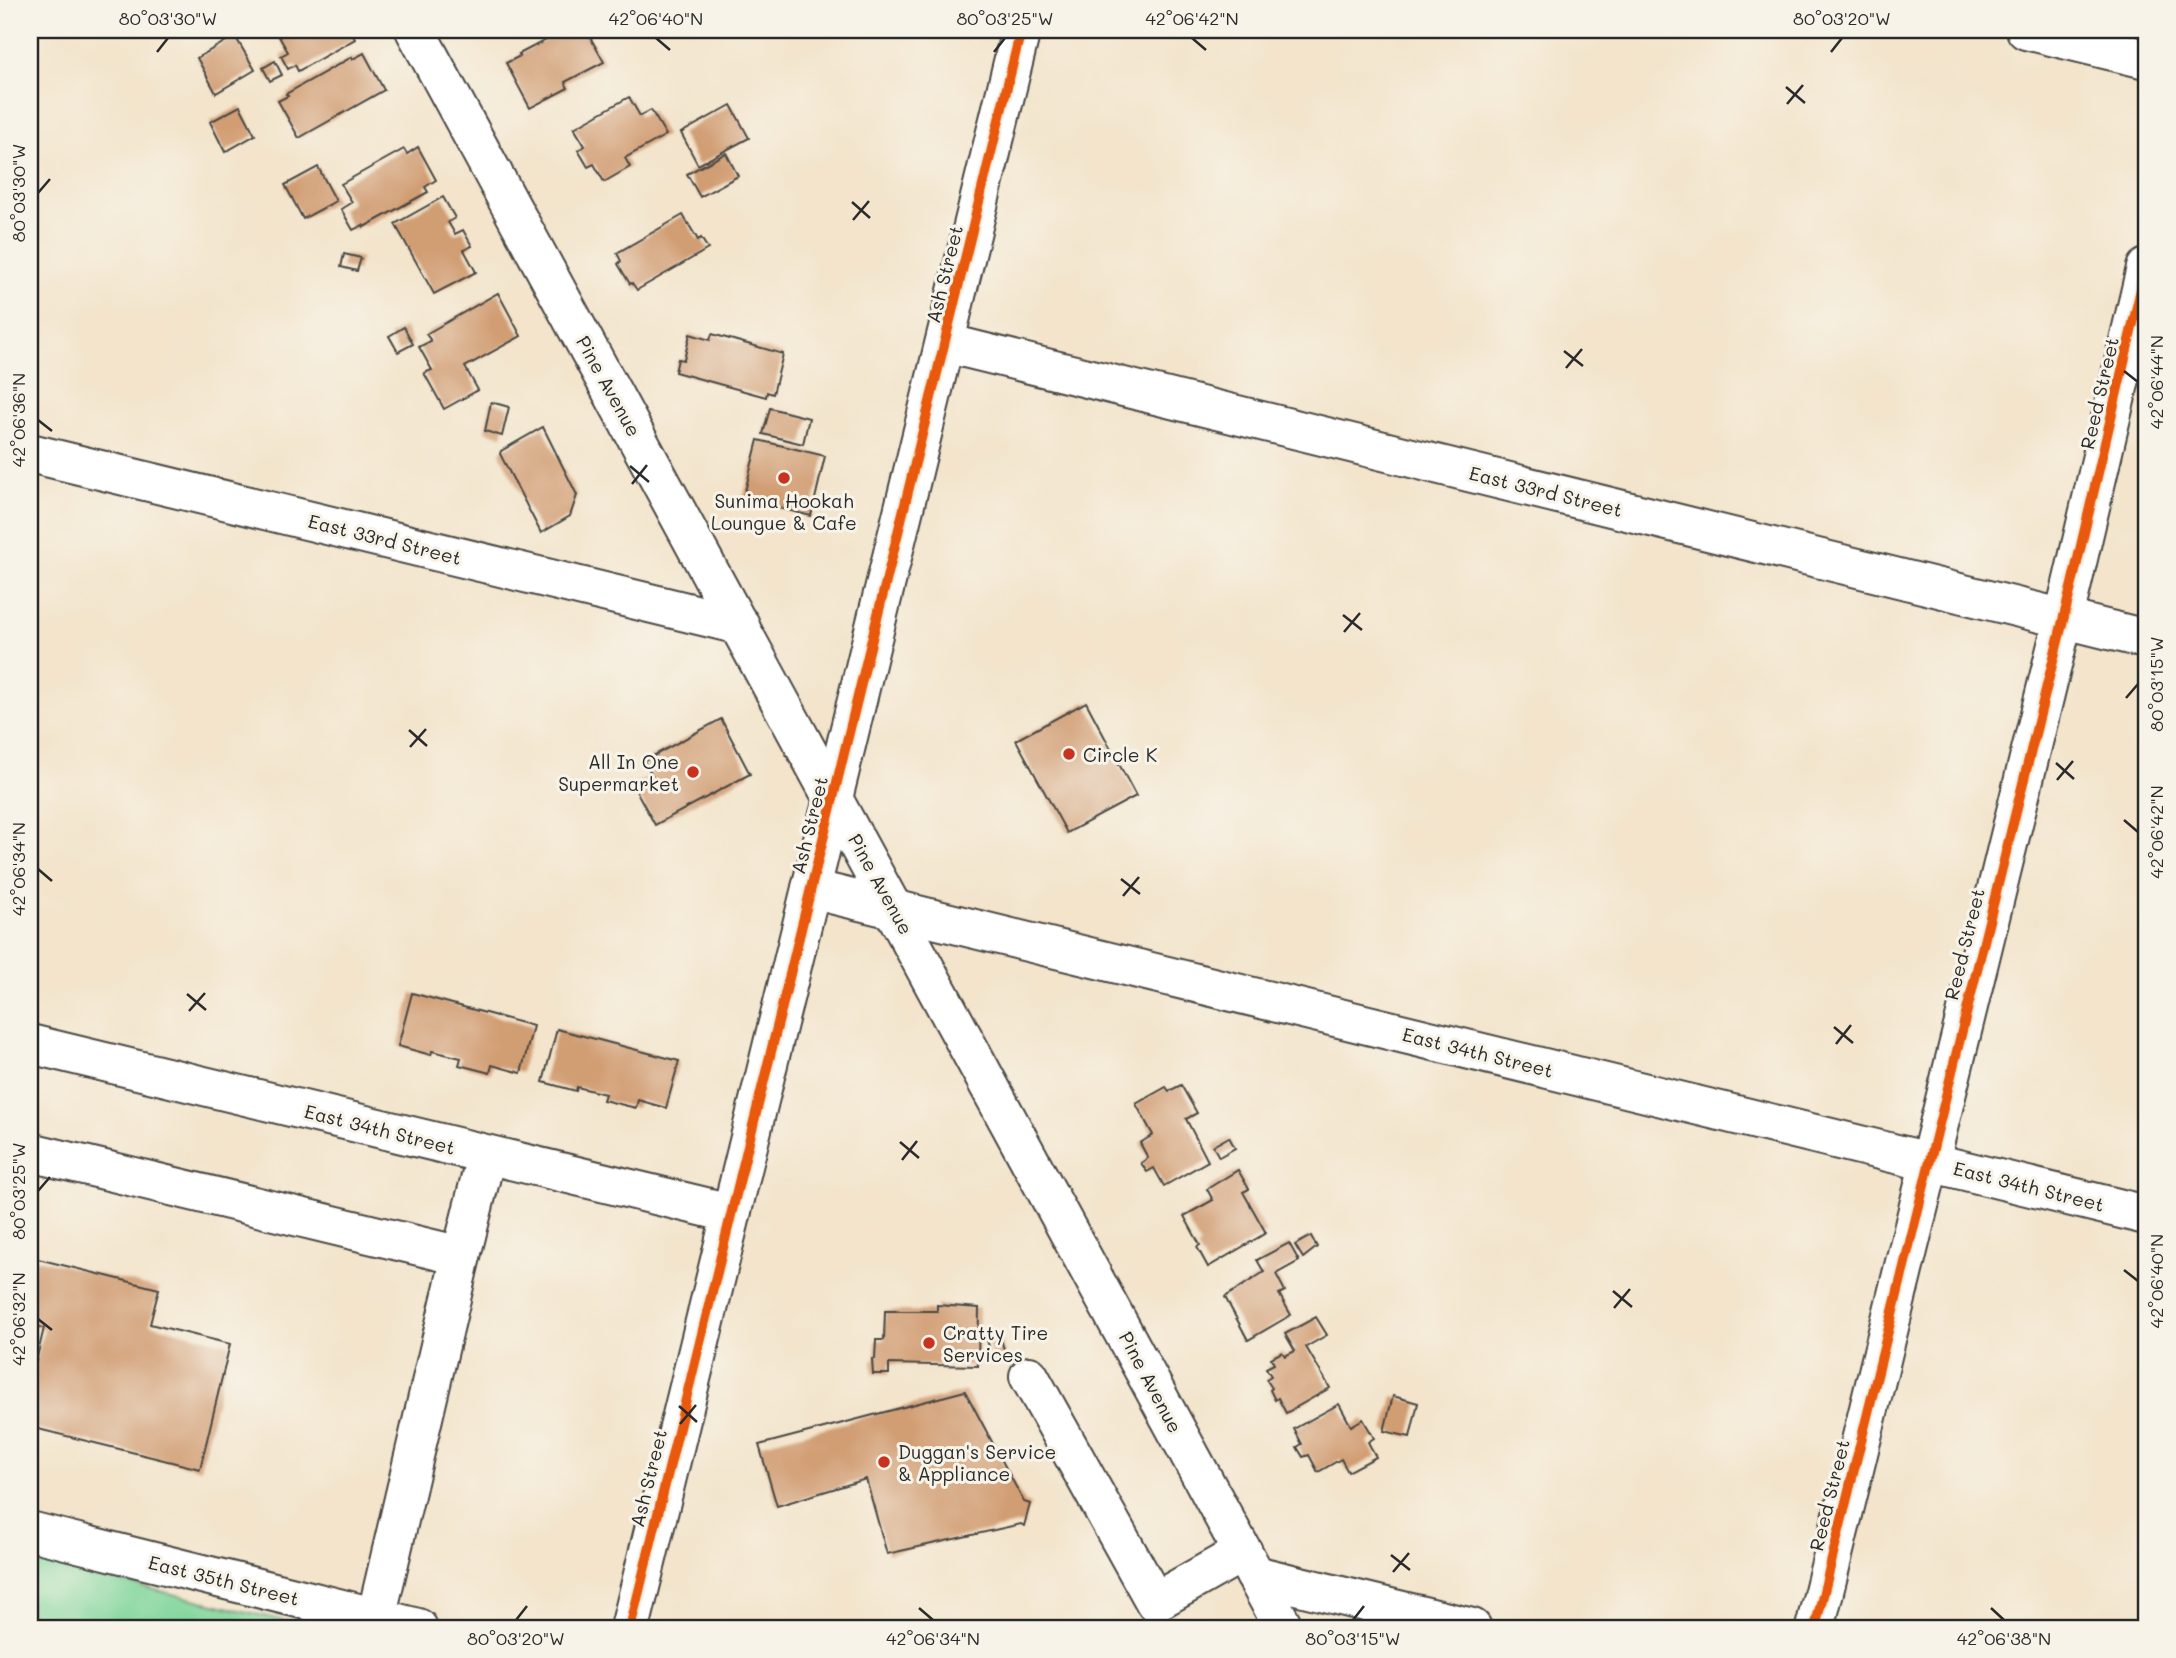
<svg xmlns="http://www.w3.org/2000/svg" width="2176" height="1658" font-family="Mali,sans-serif">
<style>
.green{fill:#7cd498;stroke:#548062;stroke-width:2}
.building{fill:#d19d73}
.lines{fill:none;stroke-linecap:round;stroke-linejoin:round}
.minor-casing{stroke:#494743;stroke-width:42}
.major-casing{stroke:#494743;stroke-width:42}
.minor{stroke:#fff;stroke-width:38}
.major{stroke:#fff;stroke-width:38}
.cycleway-casing{stroke:#f7f3e8;stroke-width:15}
.cycleway{stroke:#e8590c;stroke-width:10}
.ticks{fill:none;stroke:#2b2b2b;stroke-width:2.5}
.poi-dot{fill:#c8321e;stroke:#f7f3e8;stroke-width:2.5}
.labels{text-anchor:middle;dominant-baseline:central;stroke-width:6;stroke-linejoin:round;paint-order:stroke}
.street-label{font-size:19px;fill:#2b2b2b;stroke:#f7f3e8}
.poi-label{font-size:19px;fill:#2b2b2b;stroke:#f7f3e8;text-anchor:start}
.neatline{fill:none;stroke:#2b2b2b;stroke-width:2.5}
.ticks-label{font-size:18px;text-anchor:middle;fill:#2b2b2b}
</style>
<rect width="100%" height="100%" fill="#f7f3e8"/>
<filter id="ink" filterUnits="userSpaceOnUse"><feTurbulence type="fractalNoise" baseFrequency=".0143" numOctaves="2"/><feDisplacementMap in="SourceGraphic" scale="14" xChannelSelector="R" yChannelSelector="G"/><feConvolveMatrix kernelMatrix="1 2 1 2 8 2 1 2 1" color-interpolation-filters="sRGB"/></filter>
<filter id="wash" filterUnits="userSpaceOnUse"><feTurbulence type="fractalNoise" baseFrequency=".00686" numOctaves="4" result="noise"/><feDisplacementMap in="SourceGraphic" scale="28" xChannelSelector="R" yChannelSelector="G"/><feGaussianBlur stdDeviation="1.57" result="paint"/><feColorMatrix in="noise" values="0 0 0 0 0 0 0 0 0 0 0 0 0 0 0 0 0 1.4 0 .05"/><feComposite in="paint" operator="in"/></filter>
<g filter="url(#wash)">
<rect width="100%" height="100%" fill="#f3e4cb"/>
<path class="green" d="M 30,1559 L 31,1560 L 314,1628 L 30,1628 Z"/>
<g id="blocks">
<g class="building">
<path d="M 275,30 L 350,30 L 355,39 L 298,71 L 295,65 L 288,69 L 281,56 L 288,52 Z"/>
<path d="M 565,30 L 586,30 L 604,62 L 565,82 L 568,88 L 530,108 L 506,63 L 520,56 L 519,54 Z"/>
<path d="M 235,36 L 255,70 L 216,93 L 197,58 Z"/>
<path d="M 364,53 L 384,90 L 299,138 L 278,101 L 288,96 L 286,94 L 352,57 L 353,59 Z"/>
<path d="M 275,61 L 282,75 L 270,81 L 263,68 Z"/>
<path d="M 629,97 L 640,116 L 651,110 L 666,135 L 625,158 L 630,167 L 604,182 L 594,164 L 588,167 L 578,150 L 585,146 L 574,128 Z"/>
<path d="M 731,105 L 749,138 L 698,165 L 681,133 Z"/>
<path d="M 240,106 L 255,135 L 225,152 L 210,122 Z"/>
<path d="M 418,147 L 436,180 L 425,187 L 428,192 L 364,227 L 363,225 L 353,230 L 341,209 L 352,202 L 341,184 L 404,149 L 407,154 Z"/>
<path d="M 726,153 L 738,176 L 700,197 L 687,174 Z"/>
<path d="M 318,167 L 336,201 L 303,219 L 285,185 Z"/>
<path d="M 443,197 L 455,218 L 448,222 L 455,234 L 463,230 L 472,246 L 464,250 L 476,272 L 434,294 L 395,224 Z"/>
<path d="M 683,215 L 698,240 L 701,238 L 708,249 L 637,290 L 632,283 L 630,284 L 618,264 L 621,261 L 617,253 Z"/>
<path d="M 344,254 L 361,258 L 357,271 L 341,267 Z"/>
<path d="M 498,293 L 521,336 L 465,367 L 478,390 L 444,409 L 424,373 L 432,370 L 419,347 L 431,341 L 426,334 Z"/>
<path d="M 404,327 L 413,344 L 398,352 L 389,336 Z"/>
<path d="M 690,334 L 710,340 L 712,334 L 783,354 L 773,394 L 767,392 L 766,397 L 675,372 L 678,359 L 684,360 Z"/>
<path d="M 491,402 L 509,407 L 502,436 L 485,431 Z"/>
<path d="M 770,408 L 809,418 L 803,444 L 763,434 Z"/>
<path d="M 543,427 L 577,495 L 570,516 L 541,533 L 500,454 L 501,451 Z"/>
<path d="M 758,440 L 825,456 L 811,516 L 743,499 Z"/>
<path d="M 1086,702 L 1136,796 L 1067,833 L 1016,740 Z"/>
<path d="M 721,719 L 750,774 L 655,825 L 633,785 L 652,775 L 644,761 Z"/>
<path d="M 412,993 L 533,1026 L 521,1073 L 492,1065 L 490,1073 L 459,1065 L 461,1058 L 432,1051 L 431,1055 L 398,1046 Z"/>
<path d="M 557,1029 L 679,1061 L 666,1108 L 638,1100 L 636,1108 L 603,1100 L 605,1094 L 577,1087 L 576,1091 L 543,1082 Z"/>
<path d="M 1181,1085 L 1197,1113 L 1186,1119 L 1208,1161 L 1164,1186 L 1154,1168 L 1147,1172 L 1141,1163 L 1148,1158 L 1140,1143 L 1153,1135 L 1136,1104 L 1166,1087 L 1169,1091 Z"/>
<path d="M 1229,1137 L 1235,1148 L 1219,1157 L 1213,1146 Z"/>
<path d="M 1238,1170 L 1249,1189 L 1243,1192 L 1266,1233 L 1208,1267 L 1197,1247 L 1200,1245 L 1184,1216 L 1213,1200 L 1207,1189 Z"/>
<path d="M 1311,1236 L 1317,1247 L 1303,1258 L 1295,1245 Z"/>
<path d="M 1289,1243 L 1299,1261 L 1276,1274 L 1285,1291 L 1279,1294 L 1291,1315 L 1248,1340 L 1225,1297 L 1264,1272 L 1257,1260 Z"/>
<path d="M 30,1257 L 159,1289 L 150,1324 L 230,1344 L 200,1469 L 30,1427 L 30,1386 L 44,1328 L 30,1325 Z"/>
<path d="M 937,1305 L 979,1308 L 978,1366 L 889,1364 L 889,1374 L 873,1374 L 872,1359 L 875,1359 L 876,1340 L 884,1340 L 885,1311 L 937,1311 Z"/>
<path d="M 1316,1317 L 1327,1335 L 1306,1347 L 1330,1388 L 1286,1413 L 1278,1398 L 1275,1400 L 1270,1390 L 1272,1388 L 1266,1379 L 1271,1376 L 1266,1368 L 1274,1364 L 1271,1358 L 1282,1352 L 1285,1356 L 1295,1351 L 1285,1334 Z"/>
<path d="M 1000,1336 L 1006,1356 L 993,1360 L 987,1340 Z"/>
<path d="M 965,1391 L 1024,1502 L 1030,1504 L 1024,1526 L 1021,1524 L 887,1554 L 866,1479 L 777,1506 L 759,1445 Z"/>
<path d="M 1393,1396 L 1418,1403 L 1410,1437 L 1384,1431 Z"/>
<path d="M 1339,1404 L 1351,1426 L 1363,1419 L 1374,1438 L 1368,1442 L 1376,1457 L 1348,1472 L 1341,1459 L 1318,1472 L 1309,1455 L 1303,1457 L 1297,1447 L 1302,1444 L 1294,1429 Z"/>
</g>
</g>
</g>
<g filter="url(#ink)">
<use href="#blocks" fill-opacity="0" stroke="#494743" stroke-width="2"/>
<g class="lines">
<defs>
<g id="minor">
<path d="M 2026,30 L 2146,59"/>
<path d="M 945,343 L 2146,639"/>
<path d="M 30,453 L 740,625"/>
<path d="M 811,889 L 2146,1215"/>
<path d="M 30,1044 L 730,1213"/>
<path d="M 30,1152 L 461,1256 L 486,1156"/>
<path d="M 1029,1376 L 1155,1602 L 1243,1552"/>
<path d="M 30,1531 L 418,1628"/>
<path d="M 1255,1575 L 1472,1628"/>
<path d="M 376,1618 L 461,1256"/>
<path d="M 630,1628 L 1021,30"/>
<path d="M 1815,1628 L 2072,584 L 2146,268"/>
</g>
<path id="major" d="M 415,30 L 1284,1628"/>
</defs>
<use href="#minor" class="minor-casing"/>
<use href="#major" class="major-casing"/>
<use href="#minor" class="minor"/>
<use href="#major" class="major"/>
<defs>
<g id="cycleway">
<path d="M 630,1628 L 1021,30"/>
<path d="M 1815,1628 L 2072,584 L 2146,268"/>
</g>
</defs>
<use href="#cycleway" class="cycleway-casing"/>
<use href="#cycleway" class="cycleway"/>
</g>
</g>
<path class="ticks" d="M 656,38 L 670,50M 1192,38 L 1206,50M 157,52 L 168,38M 994,52 L 1005,38M 1831,52 L 1842,38M 1786,87 L 1805,103M 1787,104 L 1803,85M 38,193 L 50,179M 852,202 L 870,218M 853,220 L 869,201M 1564,351 L 1583,366M 1566,368 L 1582,349M 2124,371 L 2138,382M 38,420 L 52,431M 630,466 L 649,482M 632,484 L 647,465M 1343,615 L 1362,630M 1344,632 L 1360,613M 2126,698 L 2138,684M 409,730 L 427,746M 410,747 L 426,729M 2056,763 L 2074,779M 2057,780 L 2073,761M 2124,820 L 2138,832M 38,869 L 52,881M 1121,879 L 1140,894M 1123,896 L 1139,877M 187,994 L 206,1010M 189,1011 L 205,993M 1834,1027 L 1853,1043M 1836,1044 L 1851,1025M 900,1142 L 919,1158M 902,1160 L 917,1141M 38,1191 L 50,1177M 2124,1270 L 2138,1281M 1613,1291 L 1632,1307M 1614,1308 L 1630,1289M 38,1319 L 52,1330M 679,1406 L 697,1422M 680,1424 L 696,1405M 1391,1555 L 1410,1570M 1393,1572 L 1409,1553M 919,1608 L 933,1620M 1991,1608 L 2004,1620M 516,1620 L 527,1606M 1353,1620 L 1364,1606"/>
<g class="poi-dot">
<circle cx="784" cy="478" r="7"/>
<circle cx="1069" cy="754" r="7"/>
<circle cx="693" cy="772" r="7"/>
<circle cx="929" cy="1343" r="7"/>
<circle cx="884" cy="1462" r="7"/>
</g>
<g class="labels">
<g class="street-label">
<text transform="translate(944 274) rotate(-76)">Ash Street</text>
<text transform="translate(609 386) rotate(61)">Pine Avenue</text>
<text transform="translate(2099 393) rotate(-77)">Reed Street</text>
<text transform="translate(1546 491) rotate(14)">East 33rd Street</text>
<text transform="translate(385 539) rotate(14)">East 33rd Street</text>
<text transform="translate(809 825) rotate(-76)">Ash Street</text>
<text transform="translate(881 884) rotate(61)">Pine Avenue</text>
<text transform="translate(1964 944) rotate(-76)">Reed Street</text>
<text transform="translate(1478 1052) rotate(14)">East 34th Street</text>
<text transform="translate(380 1129) rotate(14)">East 34th Street</text>
<text transform="translate(2029 1186) rotate(14)">East 34th Street</text>
<text transform="translate(1151 1382) rotate(62)">Pine Avenue</text>
<text transform="translate(648 1478) rotate(-76)">Ash Street</text>
<text transform="translate(1829 1495) rotate(-76)">Reed Street</text>
<text transform="translate(224 1580) rotate(14)">East 35th Street</text>
</g>
<g class="poi-label">
<text x="784" y="500" text-anchor="middle">Sunima Hookah<tspan x="784" dy="22">Loungue &amp; Cafe</tspan></text>
<text x="1083" y="754">Circle K</text>
<text x="679" y="761" text-anchor="end">All In One<tspan x="679" dy="22">Supermarket</tspan></text>
<text x="943" y="1332">Cratty Tire<tspan x="943" dy="22">Services</tspan></text>
<text x="898" y="1451">Duggan's Service<tspan x="898" dy="22">&amp; Appliance</tspan></text>
</g>
</g>
<rect width="2176" height="1658" fill="none" stroke="#f7f3e8" stroke-width="77"/>
<rect x="38" y="38" width="2100" height="1582" class="neatline"/>
<g class="ticks-label">
<text x="168" y="25">80°03'30"W</text>
<text x="656" y="25">42°06'40"N</text>
<text x="1005" y="25">80°03'25"W</text>
<text x="1192" y="25">42°06'42"N</text>
<text x="1842" y="25">80°03'20"W</text>
<text transform="translate(19 193) rotate(-90)" y="6">80°03'30"W</text>
<text transform="translate(2157 382) rotate(-90)" y="6">42°06'44"N</text>
<text transform="translate(19 420) rotate(-90)" y="6">42°06'36"N</text>
<text transform="translate(2157 684) rotate(-90)" y="6">80°03'15"W</text>
<text transform="translate(2157 832) rotate(-90)" y="6">42°06'42"N</text>
<text transform="translate(19 869) rotate(-90)" y="6">42°06'34"N</text>
<text transform="translate(19 1191) rotate(-90)" y="6">80°03'25"W</text>
<text transform="translate(2157 1281) rotate(-90)" y="6">42°06'40"N</text>
<text transform="translate(19 1319) rotate(-90)" y="6">42°06'32"N</text>
<text x="516" y="1645">80°03'20"W</text>
<text x="933" y="1645">42°06'34"N</text>
<text x="1353" y="1645">80°03'15"W</text>
<text x="2004" y="1645">42°06'38"N</text>
</g>
</svg>
